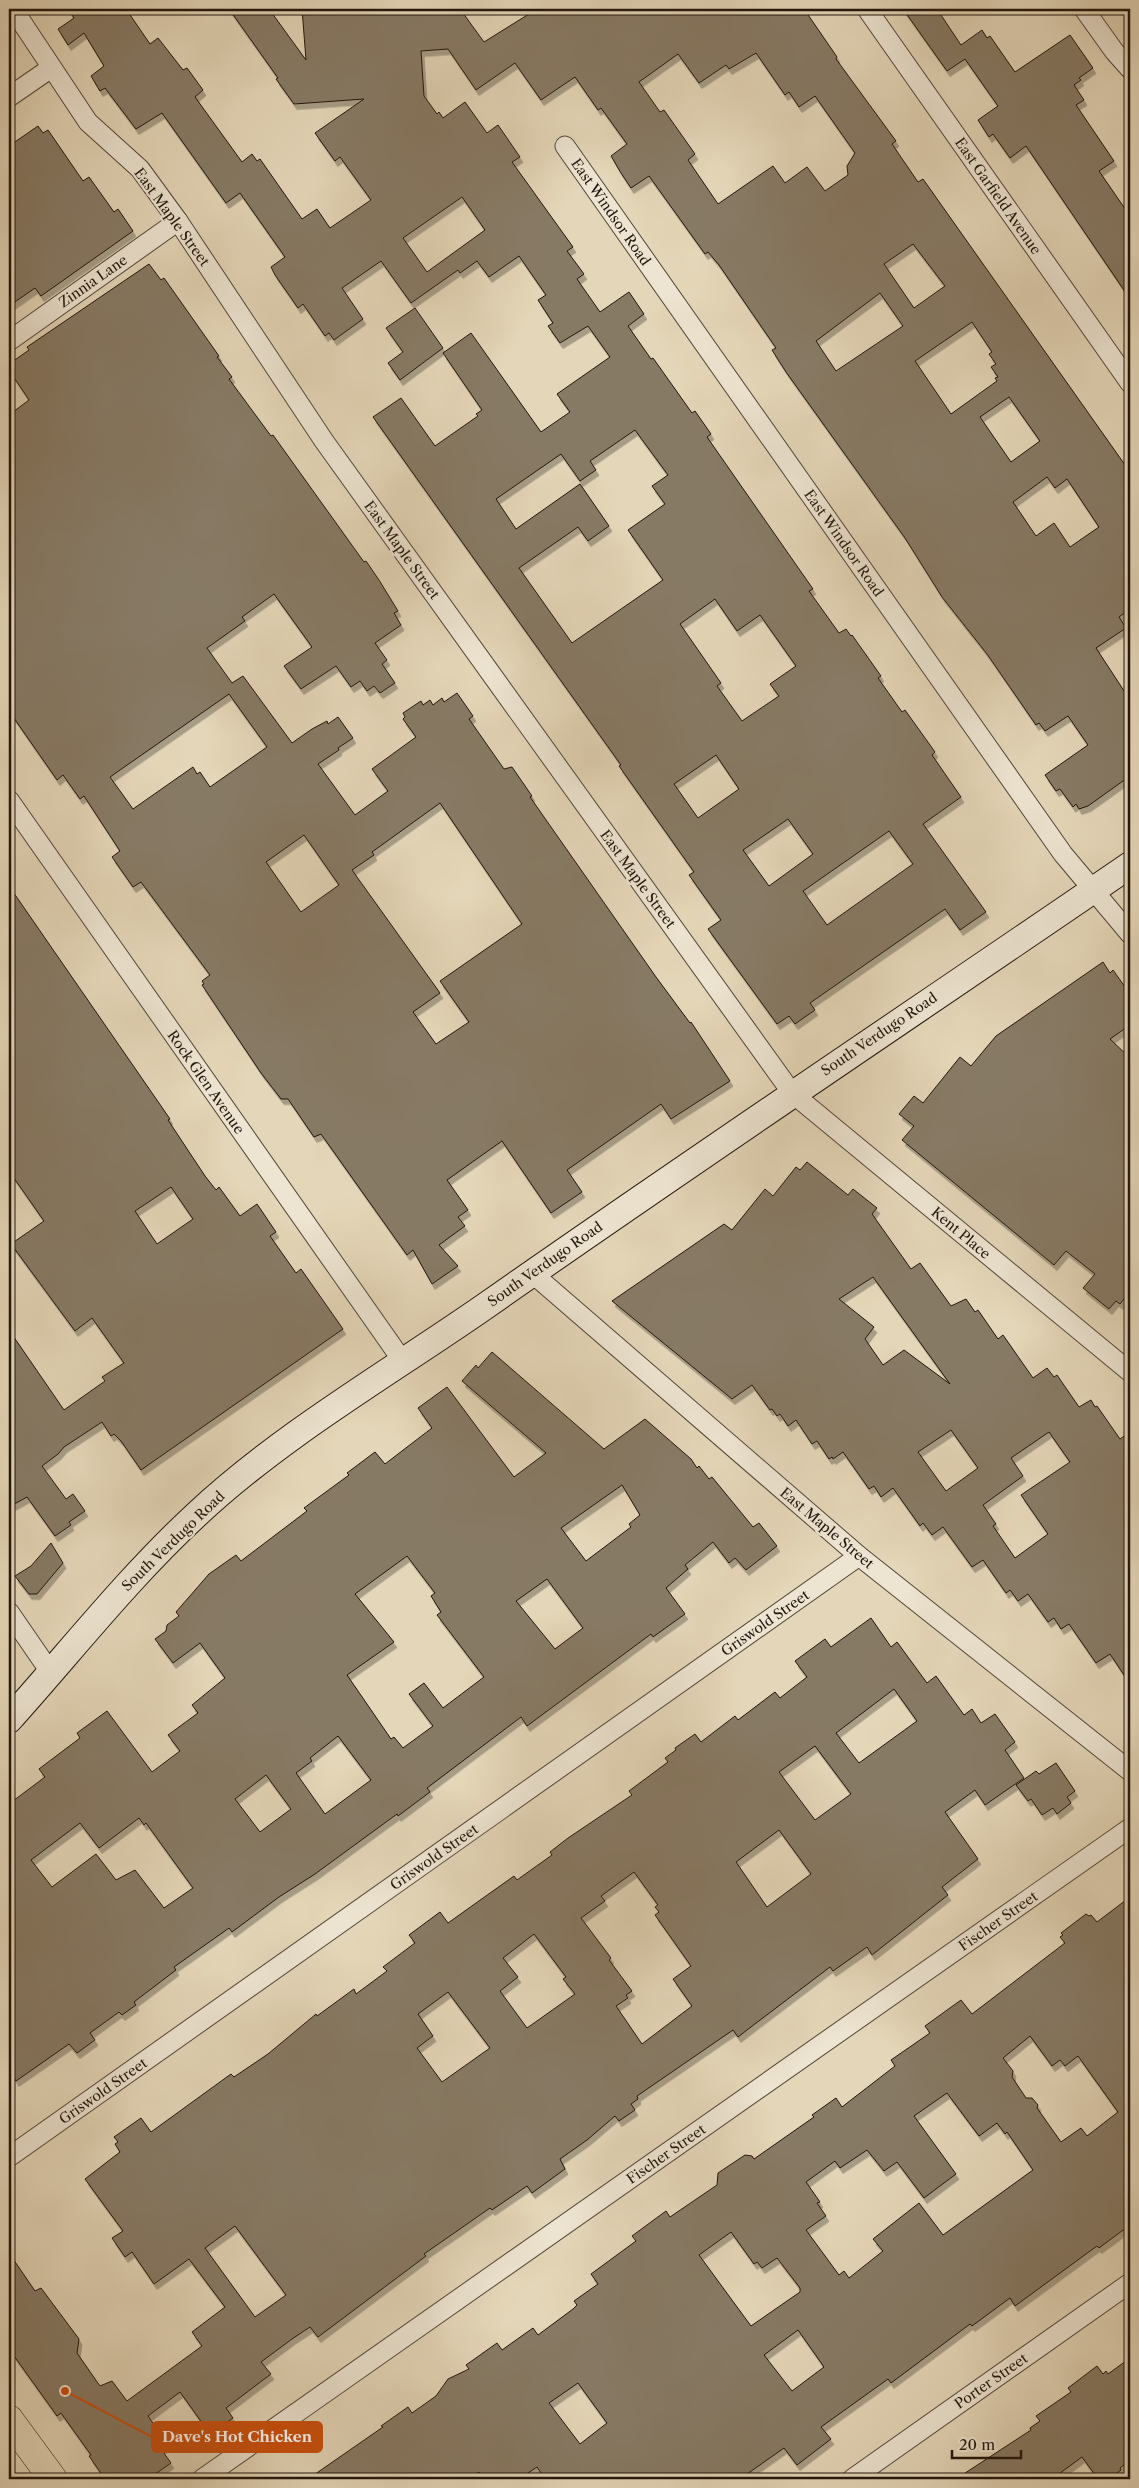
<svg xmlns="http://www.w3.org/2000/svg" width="1139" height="2488" font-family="'Libre Caslon Text',serif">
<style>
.building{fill:#877a65;stroke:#22160c;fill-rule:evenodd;filter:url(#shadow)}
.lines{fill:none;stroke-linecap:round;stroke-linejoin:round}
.minor-casing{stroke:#524637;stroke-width:21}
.secondary-casing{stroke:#22160c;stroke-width:28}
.primary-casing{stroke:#22160c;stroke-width:29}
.minor{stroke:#ede4d1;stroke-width:19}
.secondary{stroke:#ede4d1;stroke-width:26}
.primary{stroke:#e4d6b8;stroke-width:28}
.labels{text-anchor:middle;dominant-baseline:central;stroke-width:4.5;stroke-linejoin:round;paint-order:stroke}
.street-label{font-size:14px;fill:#22160c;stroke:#ede4d1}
.leader{fill:none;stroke:#ca4f0c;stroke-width:2}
.callout-dot{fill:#ca4f0c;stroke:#ede4d1;stroke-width:2}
.callout{fill:#ca4f0c;stroke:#ca4f0c;stroke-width:2}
.callout-label{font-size:15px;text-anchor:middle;font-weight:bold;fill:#fff}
</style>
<defs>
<filter id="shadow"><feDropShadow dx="3" dy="5.5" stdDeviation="0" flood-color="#0004"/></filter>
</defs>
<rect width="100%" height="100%" fill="#e4d6b8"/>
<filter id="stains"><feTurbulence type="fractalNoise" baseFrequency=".004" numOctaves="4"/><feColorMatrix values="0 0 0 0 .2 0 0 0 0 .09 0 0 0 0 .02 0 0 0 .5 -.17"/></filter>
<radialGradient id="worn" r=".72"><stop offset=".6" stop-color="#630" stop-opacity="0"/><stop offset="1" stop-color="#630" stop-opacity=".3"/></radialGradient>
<g class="building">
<path d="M 68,9 L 126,9 L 150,44 L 158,38 L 183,70 L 187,68 L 203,90 L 195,97 L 242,162 L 252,154 L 257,161 L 260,159 L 302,219 L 317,209 L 330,228 L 371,200 L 340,157 L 335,161 L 315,133 L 364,99 L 294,104 L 276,79 L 278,78 L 229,9 L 269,9 L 306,60 L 302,9 L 460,9 L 484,42 L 537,9 L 804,9 L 837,57 L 836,59 L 896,141 L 892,144 L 918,182 L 923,179 L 1130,472 L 1130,609 L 1119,617 L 1126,628 L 1096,648 L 1130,700 L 1130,776 L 1088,806 L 1079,809 L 1076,804 L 1073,807 L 1060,789 L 1056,791 L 1045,775 L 1088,745 L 1068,716 L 1045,731 L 1039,723 L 1036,725 L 987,654 L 942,597 L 905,538 L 786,372 L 772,350 L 776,348 L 719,265 L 708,252 L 705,254 L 649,176 L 631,188 L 621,173 L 611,156 L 627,144 L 601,108 L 598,110 L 575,77 L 541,100 L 515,63 L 476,90 L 448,49 L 421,51 L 424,96 L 437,114 L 439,112 L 443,118 L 465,102 L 487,133 L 498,125 L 520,157 L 512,162 L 573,247 L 567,251 L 584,274 L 577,279 L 600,312 L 629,292 L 644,314 L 628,326 L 651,359 L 653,358 L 692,413 L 695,411 L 711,434 L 707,437 L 813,589 L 809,591 L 839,633 L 846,629 L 851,636 L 852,635 L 881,676 L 878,678 L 902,712 L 905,710 L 935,752 L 932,755 L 961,797 L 923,824 L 986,912 L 960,930 L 945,909 L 810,1003 L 815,1010 L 795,1024 L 789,1016 L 777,1024 L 708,929 L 721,920 L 689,875 L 694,872 L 619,766 L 621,765 L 373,417 L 401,398 L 435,446 L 478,416 L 476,414 L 482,410 L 443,353 L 471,333 L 541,432 L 570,412 L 557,394 L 610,357 L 588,326 L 560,343 L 548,326 L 553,323 L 538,300 L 546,295 L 519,256 L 489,277 L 477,261 L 460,273 L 458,270 L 411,303 L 381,261 L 342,288 L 363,319 L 334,340 L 329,333 L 325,336 L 303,304 L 298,308 L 275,275 L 271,267 L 285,257 L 240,193 L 226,203 L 162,113 L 136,129 L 105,88 L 100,91 L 91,76 L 104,66 L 84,33 L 68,45 L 58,29 L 74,18 ZM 756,53 L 785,95 L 789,92 L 799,107 L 815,96 L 855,153 L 847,166 L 848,175 L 825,191 L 807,167 L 785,183 L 773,166 L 718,204 L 688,160 L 695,154 L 664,110 L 660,112 L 639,82 L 678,54 L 699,83 L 726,65 L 729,69 ZM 462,197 L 485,230 L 427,272 L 403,238 ZM 913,244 L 945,286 L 914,308 L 884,264 ZM 880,293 L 903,326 L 836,371 L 816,341 ZM 972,322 L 992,352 L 989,354 L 996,364 L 991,367 L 998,377 L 995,378 L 997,381 L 951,414 L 915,361 ZM 1009,397 L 1040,441 L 1011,462 L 980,417 ZM 635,430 L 668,475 L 652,486 L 665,504 L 628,530 L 663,580 L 572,643 L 519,568 L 578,527 L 588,541 L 609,526 L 580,484 L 516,529 L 496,499 L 561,454 L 580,481 L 596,470 L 590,461 ZM 1047,477 L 1055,488 L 1067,479 L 1099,527 L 1070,547 L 1054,523 L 1036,536 L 1013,502 ZM 715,599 L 737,631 L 760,615 L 796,666 L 770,684 L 779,696 L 742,721 L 717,686 L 721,683 L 680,624 ZM 716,755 L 739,789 L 698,818 L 674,784 ZM 788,819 L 813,854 L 769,886 L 743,850 ZM 889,831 L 913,864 L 827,925 L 803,891 Z"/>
<path d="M 903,9 L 937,9 L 961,45 L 982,30 L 987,38 L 990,36 L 1015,72 L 1070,35 L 1093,68 L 1079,78 L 1081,80 L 1074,85 L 1084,100 L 1076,105 L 1114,161 L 1099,171 L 1130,216 L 1130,299 L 1026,146 L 1010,158 L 993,134 L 989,137 L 978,120 L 998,106 L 965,59 L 947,71 Z"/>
<path d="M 38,126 L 43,133 L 48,130 L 83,181 L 89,177 L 114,212 L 118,209 L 133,231 L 41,296 L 35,288 L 9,306 L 9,146 Z"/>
<path d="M 149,264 L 161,280 L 164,278 L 219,356 L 217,357 L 232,377 L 229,379 L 271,436 L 273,435 L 364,562 L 366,561 L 379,580 L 398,611 L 394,613 L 401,625 L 375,643 L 387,660 L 382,664 L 395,683 L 380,693 L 374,686 L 367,691 L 360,681 L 351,687 L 336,666 L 301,689 L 284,666 L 312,647 L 274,594 L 242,617 L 245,621 L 207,648 L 232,683 L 243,676 L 292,743 L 312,729 L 327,721 L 328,724 L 338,717 L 353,738 L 338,748 L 339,750 L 318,764 L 355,815 L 388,791 L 372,769 L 416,737 L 403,719 L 405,717 L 403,713 L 421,701 L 423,705 L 430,700 L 433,705 L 442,698 L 444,702 L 457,693 L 473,716 L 469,719 L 504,769 L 512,767 L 532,796 L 530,797 L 656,977 L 690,1023 L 691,1022 L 730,1081 L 671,1119 L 661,1104 L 567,1170 L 582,1192 L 551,1213 L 502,1141 L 447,1180 L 468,1210 L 458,1217 L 465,1226 L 439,1245 L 458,1266 L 432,1284 L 413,1250 L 407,1255 L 321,1134 L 314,1137 L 288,1099 L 281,1099 L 261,1073 L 202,985 L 204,984 L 202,981 L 210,975 L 141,882 L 133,887 L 112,857 L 120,851 L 84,796 L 80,799 L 63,775 L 57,780 L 9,711 L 9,415 L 29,400 L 9,370 L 9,364 L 29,350 L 27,347 ZM 229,694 L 267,747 L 210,787 L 200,772 L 197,774 L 193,767 L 133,809 L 110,777 ZM 440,803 L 522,924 L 440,981 L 469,1022 L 436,1044 L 413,1012 L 440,993 L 352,870 L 374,855 L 372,852 ZM 304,835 L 339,885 L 301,912 L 266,862 Z"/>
<path d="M 415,308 L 443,348 L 400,380 L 388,363 L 403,352 L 386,328 Z"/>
<path d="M 9,886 L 170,1119 L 168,1120 L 205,1176 L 216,1190 L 219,1187 L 240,1216 L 257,1204 L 276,1232 L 270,1236 L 296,1273 L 301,1269 L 343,1329 L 141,1470 L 121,1441 L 114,1434 L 111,1436 L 102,1422 L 64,1447 L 58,1454 L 42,1466 L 66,1499 L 73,1494 L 85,1511 L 69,1522 L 71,1525 L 55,1536 L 27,1497 L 9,1507 L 9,1330 L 64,1410 L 105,1381 L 102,1377 L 124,1363 L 92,1318 L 75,1331 L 11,1244 L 44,1221 L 9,1171 ZM 171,1187 L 193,1219 L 157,1244 L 135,1211 Z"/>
<path d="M 1103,962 L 1110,973 L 1113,970 L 1130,994 L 1130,1025 L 1110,1039 L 1130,1058 L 1130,1291 L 1120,1304 L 1116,1301 L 1109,1309 L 1083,1288 L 1095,1274 L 1066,1251 L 1054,1265 L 902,1140 L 914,1126 L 899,1114 L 914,1096 L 923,1103 L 960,1057 L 971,1066 L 996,1036 Z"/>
<path d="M 807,1162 L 848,1195 L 853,1189 L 877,1208 L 872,1214 L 911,1269 L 920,1263 L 951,1306 L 966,1299 L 975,1312 L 978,1310 L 998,1339 L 1003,1335 L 1033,1378 L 1047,1368 L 1054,1377 L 1057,1375 L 1079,1407 L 1091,1400 L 1095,1407 L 1097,1406 L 1120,1439 L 1130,1432 L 1130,1684 L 1110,1654 L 1096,1663 L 1069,1624 L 1061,1629 L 1054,1618 L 1048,1622 L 1028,1594 L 1018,1601 L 1010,1590 L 1006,1593 L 983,1560 L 972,1567 L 943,1527 L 932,1535 L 923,1523 L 920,1526 L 893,1488 L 881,1497 L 874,1486 L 869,1489 L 843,1452 L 833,1459 L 832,1457 L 829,1459 L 817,1441 L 812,1444 L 796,1420 L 788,1426 L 780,1414 L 777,1416 L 772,1409 L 770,1410 L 752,1385 L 732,1399 L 612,1301 L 724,1224 L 732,1230 L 765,1189 L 773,1196 L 796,1167 L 800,1170 ZM 873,1277 L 950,1384 L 904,1350 L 883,1365 L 865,1339 L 874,1327 L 839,1299 ZM 951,1430 L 978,1468 L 946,1491 L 918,1452 ZM 1049,1432 L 1070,1462 L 1021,1495 L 1048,1534 L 1015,1558 L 993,1526 L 996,1524 L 983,1505 L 1023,1476 L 1011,1458 Z"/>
<path d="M 492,1352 L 604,1449 L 645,1419 L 691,1459 L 697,1468 L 699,1466 L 709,1479 L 712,1477 L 753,1527 L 759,1523 L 777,1546 L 746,1570 L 735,1558 L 729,1563 L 713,1542 L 685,1565 L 688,1569 L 666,1588 L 685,1614 L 653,1637 L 651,1634 L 527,1726 L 521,1717 L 427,1788 L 430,1792 L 398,1816 L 397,1814 L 315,1874 L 279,1897 L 232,1932 L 229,1928 L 174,1967 L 176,1970 L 134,2002 L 136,2005 L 122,2015 L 119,2012 L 90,2033 L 95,2040 L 77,2053 L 69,2044 L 16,2081 L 9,2070 L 9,1804 L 45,1777 L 39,1769 L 80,1738 L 77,1733 L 107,1711 L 152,1772 L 180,1751 L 168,1735 L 198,1713 L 192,1705 L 225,1678 L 200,1643 L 173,1663 L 155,1639 L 166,1631 L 167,1625 L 179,1616 L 176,1612 L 209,1574 L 236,1555 L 241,1561 L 307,1511 L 304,1508 L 349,1475 L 347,1473 L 375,1452 L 385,1464 L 432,1428 L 418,1408 L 447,1387 L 514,1477 L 546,1453 L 462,1381 L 476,1365 L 478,1368 ZM 622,1485 L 640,1515 L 629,1524 L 631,1527 L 586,1561 L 561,1528 ZM 407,1556 L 435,1593 L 431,1596 L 441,1612 L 437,1615 L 484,1677 L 443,1708 L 424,1683 L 409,1694 L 433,1726 L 403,1748 L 394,1737 L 391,1739 L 347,1675 L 394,1642 L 355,1594 ZM 547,1579 L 583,1628 L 555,1649 L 516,1601 ZM 338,1736 L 371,1780 L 325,1814 L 296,1773 L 312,1761 L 310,1758 ZM 266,1775 L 291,1809 L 260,1832 L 235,1799 ZM 139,1818 L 144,1825 L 146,1823 L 193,1888 L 164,1908 L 135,1870 L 116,1880 L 96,1854 L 52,1887 L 31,1860 L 80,1823 L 99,1848 Z"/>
<path d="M 51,1543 L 63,1563 L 37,1594 L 29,1594 L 15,1576 L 31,1566 Z"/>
<path d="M 871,1618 L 891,1647 L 897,1642 L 927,1683 L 936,1676 L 964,1715 L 972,1709 L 981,1723 L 995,1714 L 1015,1742 L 1005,1750 L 1024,1778 L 985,1805 L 975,1790 L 945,1812 L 978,1859 L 942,1887 L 948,1895 L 872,1955 L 867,1947 L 833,1971 L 830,1967 L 747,2030 L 738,2037 L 733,2030 L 637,2096 L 638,2099 L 631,2104 L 635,2110 L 619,2121 L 615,2116 L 587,2140 L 560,2159 L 565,2169 L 532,2193 L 527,2186 L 492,2210 L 490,2208 L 424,2254 L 426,2256 L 318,2337 L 310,2327 L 292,2339 L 261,2362 L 271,2374 L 226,2408 L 233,2418 L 210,2434 L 180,2392 L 148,2416 L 168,2445 L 161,2449 L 171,2463 L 148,2479 L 105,2479 L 89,2456 L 91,2455 L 61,2413 L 57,2416 L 9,2349 L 9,2253 L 35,2291 L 41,2288 L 79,2339 L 77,2353 L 100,2386 L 112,2381 L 127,2401 L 202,2346 L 192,2332 L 225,2307 L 189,2259 L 154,2284 L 132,2252 L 125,2257 L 112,2238 L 123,2231 L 85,2179 L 120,2152 L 115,2144 L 118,2142 L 114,2137 L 141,2118 L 151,2132 L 231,2074 L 234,2077 L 268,2054 L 316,2014 L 317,2016 L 354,1989 L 356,1994 L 387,1971 L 383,1967 L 415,1943 L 409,1935 L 440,1912 L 448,1923 L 514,1876 L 517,1880 L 552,1855 L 550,1852 L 568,1838 L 632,1795 L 629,1791 L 668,1762 L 665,1758 L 676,1750 L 675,1748 L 695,1734 L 701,1742 L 735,1716 L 738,1720 L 775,1692 L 780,1698 L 807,1677 L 795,1661 L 825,1639 L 831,1647 ZM 894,1689 L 917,1721 L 859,1763 L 836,1733 ZM 815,1746 L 851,1794 L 815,1820 L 779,1772 ZM 779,1830 L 811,1874 L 767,1907 L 736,1862 ZM 634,1872 L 658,1905 L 655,1907 L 659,1912 L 655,1915 L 691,1966 L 673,1979 L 692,2006 L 642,2044 L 616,2006 L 628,1998 L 626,1995 L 632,1991 L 609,1960 L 611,1958 L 581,1918 L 605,1901 L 601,1896 ZM 534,1934 L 566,1977 L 563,1979 L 575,1994 L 527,2028 L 500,1991 L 518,1977 L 503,1958 ZM 448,1992 L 490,2048 L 442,2082 L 417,2048 L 433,2036 L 418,2014 ZM 235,2226 L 286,2295 L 255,2317 L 205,2248 Z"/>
<path d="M 1056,1763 L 1075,1791 L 1067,1797 L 1071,1803 L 1057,1814 L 1053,1808 L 1042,1815 L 1031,1799 L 1028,1801 L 1016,1785 L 1036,1771 L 1039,1774 Z"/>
<path d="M 1130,1897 L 1130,2225 L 1099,2248 L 1097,2246 L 1015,2306 L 1010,2298 L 972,2326 L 970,2324 L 891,2383 L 888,2379 L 821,2427 L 831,2439 L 797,2465 L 784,2448 L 740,2479 L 545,2479 L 537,2467 L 519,2479 L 485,2479 L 479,2472 L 469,2479 L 308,2479 L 383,2427 L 381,2426 L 408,2407 L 412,2413 L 436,2396 L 448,2379 L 469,2369 L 466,2365 L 497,2343 L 502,2350 L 533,2328 L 538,2335 L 573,2309 L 577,2305 L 574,2301 L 598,2284 L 591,2274 L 636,2241 L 632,2236 L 666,2211 L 670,2217 L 717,2185 L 718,2173 L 745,2155 L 752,2156 L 754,2159 L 814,2117 L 812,2115 L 836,2098 L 842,2107 L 895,2066 L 891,2060 L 930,2033 L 925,2026 L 961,2000 L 972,2014 L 1065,1943 L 1060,1937 L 1063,1935 L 1061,1933 L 1086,1914 L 1089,1916 L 1091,1915 L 1097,1922 ZM 1030,2036 L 1052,2066 L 1060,2060 L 1065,2066 L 1078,2056 L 1118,2112 L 1087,2136 L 1081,2128 L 1061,2142 L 1037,2108 L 1038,2105 L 1032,2098 L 1026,2098 L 1012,2077 L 1013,2071 L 1003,2058 ZM 947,2093 L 979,2136 L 997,2123 L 1005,2134 L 1007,2132 L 1033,2170 L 943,2235 L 919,2203 L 873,2239 L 883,2251 L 849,2278 L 844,2271 L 839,2275 L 806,2230 L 826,2216 L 817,2203 L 820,2202 L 806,2182 L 835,2161 L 840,2168 L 867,2150 L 884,2171 L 897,2162 L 924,2198 L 956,2174 L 914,2116 ZM 731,2232 L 754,2264 L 757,2262 L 762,2268 L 777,2258 L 800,2288 L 800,2292 L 751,2326 L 699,2255 ZM 798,2330 L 824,2367 L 792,2391 L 764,2355 ZM 578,2383 L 607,2423 L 580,2444 L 549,2403 Z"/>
<path d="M 1130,2358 L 1130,2460 L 1120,2468 L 1121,2470 L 1109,2479 L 1098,2479 L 1082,2457 L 1052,2479 L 956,2479 L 1031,2430 L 1030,2428 L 1040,2421 L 1036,2416 L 1071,2392 L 1068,2388 L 1097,2366 L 1103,2374 L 1106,2371 L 1108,2374 Z"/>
</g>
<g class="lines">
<defs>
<g id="minor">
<path d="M 13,9 L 88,122 L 140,169 L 178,221 L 324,441 L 792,1093 L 1130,1372"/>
<path d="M 867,9 L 1130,383"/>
<path d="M 1084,9 L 1114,51 L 1130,69"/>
<path d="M 9,97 L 51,68"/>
<path d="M 565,146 L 1063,854 L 1130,934"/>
<path d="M 9,341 L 178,221"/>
<path d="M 9,800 L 404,1363"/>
<path d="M 532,1273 L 859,1556 L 1130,1771"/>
<path d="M 9,1612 L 51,1673"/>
<path d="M 9,2157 L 859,1556"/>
<path d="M 202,2479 L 1130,1828"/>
<path d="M 852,2479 L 1130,2283"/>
</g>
<path id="secondary" d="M 9,1720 C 71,1651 128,1578 196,1515 C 280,1436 389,1373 484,1307 C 698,1157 915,1012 1130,865"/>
<path id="primary" d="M 9,2419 L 53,2479"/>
</defs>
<use href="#minor" class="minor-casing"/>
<use href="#secondary" class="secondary-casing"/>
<use href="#primary" class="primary-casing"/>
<use href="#minor" class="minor"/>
<use href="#secondary" class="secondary"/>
<use href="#primary" class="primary"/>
</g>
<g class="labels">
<g class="street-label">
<text transform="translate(998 196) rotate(55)">East Garfield Avenue</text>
<text transform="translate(611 212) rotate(55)">East Windsor Road</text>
<text transform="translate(172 217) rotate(54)">East Maple Street</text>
<text transform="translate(93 281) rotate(-35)">Zinnia Lane</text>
<text transform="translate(844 543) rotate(55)">East Windsor Road</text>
<text transform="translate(402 550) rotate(54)">East Maple Street</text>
<text transform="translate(638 879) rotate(54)">East Maple Street</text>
<text transform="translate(879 1034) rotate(-34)">South Verdugo Road</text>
<text transform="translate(206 1082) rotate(55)">Rock Glen Avenue</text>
<text transform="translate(961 1233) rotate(40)">Kent Place</text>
<text transform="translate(545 1264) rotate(-35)">South Verdugo Road</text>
<text transform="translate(827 1528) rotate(40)">East Maple Street</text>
<text transform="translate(173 1541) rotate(-44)">South Verdugo Road</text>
<text transform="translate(765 1623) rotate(-35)">Griswold Street</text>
<text transform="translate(434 1857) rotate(-35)">Griswold Street</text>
<text transform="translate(998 1921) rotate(-35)">Fischer Street</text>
<text transform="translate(103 2091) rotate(-35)">Griswold Street</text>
<text transform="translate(666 2154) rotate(-35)">Fischer Street</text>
<text transform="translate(991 2381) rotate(-35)">Porter Street</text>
</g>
</g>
<path class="leader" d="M65 2391L152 2437"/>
<circle class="callout-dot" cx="65" cy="2391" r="5"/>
<rect class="callout" x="152" y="2422" width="170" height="30" rx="5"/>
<g class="callout-label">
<text x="237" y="2442">Dave's Hot Chicken</text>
</g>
<rect width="1139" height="2488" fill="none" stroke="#e4d6b8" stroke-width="30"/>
<rect x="10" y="10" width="1119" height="2468" fill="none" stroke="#22160c" stroke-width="2.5"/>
<rect x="15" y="15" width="1109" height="2458" fill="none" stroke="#22160c"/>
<path d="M952 2450v8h69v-8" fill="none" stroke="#22160c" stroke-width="2.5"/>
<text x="959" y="2450" font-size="15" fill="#22160c" stroke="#ede4d1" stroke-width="4" paint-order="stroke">20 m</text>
<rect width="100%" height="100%" filter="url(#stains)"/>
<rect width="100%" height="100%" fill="url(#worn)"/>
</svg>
